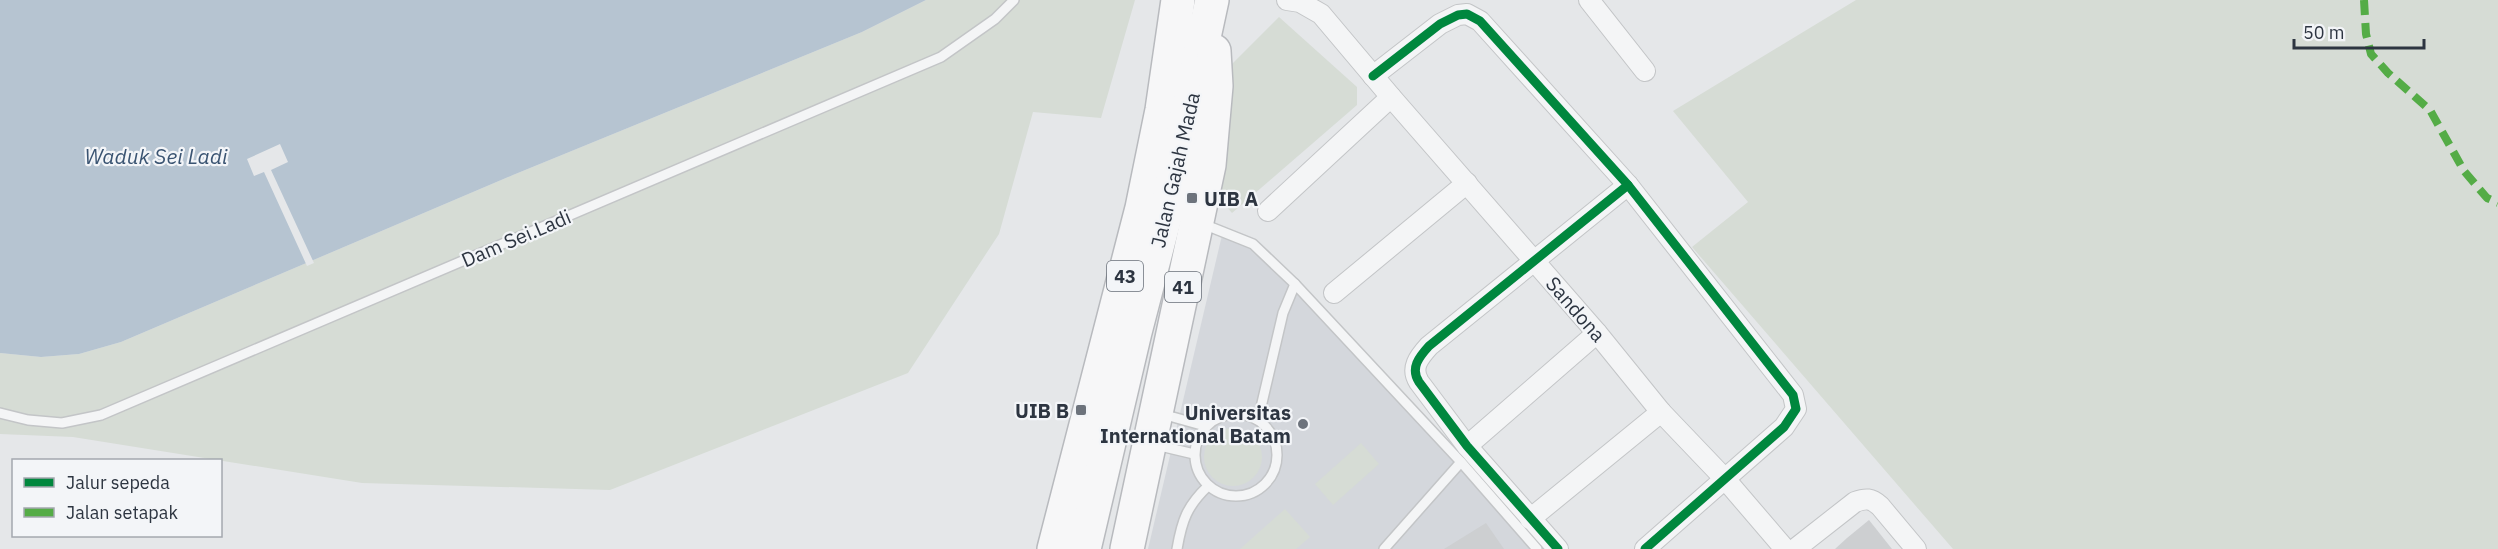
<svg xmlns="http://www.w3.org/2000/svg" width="2498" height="549" font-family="'IBM Plex Sans',sans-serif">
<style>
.built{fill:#d4d7dc}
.green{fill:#d6dcd5}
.water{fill:#b6c4d1}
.pier{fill:#e5e7e9}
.building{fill:#cdcfd1}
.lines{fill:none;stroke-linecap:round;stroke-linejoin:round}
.lane-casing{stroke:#c3c5c7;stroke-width:12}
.street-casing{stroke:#c3c5c7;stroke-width:22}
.highway-casing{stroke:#b8babe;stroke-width:36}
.lane{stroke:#f4f5f6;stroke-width:9}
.street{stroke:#f4f5f6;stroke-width:20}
.highway{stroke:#f7f7f8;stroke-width:33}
.quiet{stroke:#54ac46;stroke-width:8;stroke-dasharray:15 8;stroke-linecap:butt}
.cycleway-casing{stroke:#f3f5f8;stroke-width:13}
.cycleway{stroke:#00873e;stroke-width:9}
.poi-dot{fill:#6d737c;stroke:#f3f5f8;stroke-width:2}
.labels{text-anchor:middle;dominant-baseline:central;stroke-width:4.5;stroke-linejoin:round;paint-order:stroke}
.shield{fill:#f3f5f8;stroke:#686f78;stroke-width:1.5}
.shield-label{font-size:18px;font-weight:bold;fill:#2d3541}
.street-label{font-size:20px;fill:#2d3541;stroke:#f3f5f8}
.poi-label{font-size:20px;font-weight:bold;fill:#2d3541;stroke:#f3f5f8;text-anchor:end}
.water-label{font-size:21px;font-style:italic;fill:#3a5472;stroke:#f3f5f8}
</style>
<rect width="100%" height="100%" fill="#e5e7e9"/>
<path class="built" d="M 1223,231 L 1245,236 L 1261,244 L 1488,488 L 1542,549 L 1148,549 Z"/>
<g class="green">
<path d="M 926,0 L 1135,0 L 1101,118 L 1033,112 L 999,234 L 908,373 L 610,490 L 362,483 L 73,437 L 0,434 L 0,353 L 41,357 L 79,354 L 121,342 L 513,175 L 862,32 Z"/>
<path d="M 1856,0 L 2498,0 L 2498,549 L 1953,549 L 1692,247 L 1748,202 L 1673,111 Z"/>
<path d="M 1279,17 L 1357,87 L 1357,105 L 1232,213 L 1211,189 L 1227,69 Z"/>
<circle cx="1233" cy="457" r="29"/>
<path d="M 1361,443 L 1379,464 L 1333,505 L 1315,484 Z"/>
<path d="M 1285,509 L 1310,537 L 1296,549 L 1240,549 Z"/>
</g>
<path class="water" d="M 0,0 L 926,0 L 862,32 L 513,175 L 121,342 L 79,354 L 41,357 L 0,353 Z"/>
<path class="pier" d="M 280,144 L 288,162 L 271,170 L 314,263 L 307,266 L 264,172 L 254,176 L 247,159 Z"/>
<g class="building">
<path d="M 1869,520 L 1892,549 L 1835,549 L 1847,538 Z"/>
<path d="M 1486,523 L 1504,549 L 1444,549 Z"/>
</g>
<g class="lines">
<defs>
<g id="lane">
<path d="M 1203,224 L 1253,244 L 1295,284"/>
<path d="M 0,413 L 28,420 L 62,423 L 101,415 L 941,57 L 995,19 L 1014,0"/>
<circle cx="1236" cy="455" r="41"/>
<path d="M 1162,414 L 1205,426"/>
<path d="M 1258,420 L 1283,313 L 1295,284 L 1461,462 L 1537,549"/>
<path d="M 1156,445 L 1194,454"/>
<path d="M 1177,549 C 1182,520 1187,506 1208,486"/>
<path d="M 1384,549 L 1461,462"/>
</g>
<g id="street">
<path d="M 1287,0 L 1300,2 L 1321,14 L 1391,97 L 1597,333 L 1661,412 L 1725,479 L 1785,549"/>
<path d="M 1589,0 L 1645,71"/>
<path d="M 1373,76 L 1440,24 L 1458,15 L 1467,14 L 1480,21 L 1628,185 L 1793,395 L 1796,409 L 1784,427 L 1645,549"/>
<path d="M 1268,211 L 1391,97"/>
<path d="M 1334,293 L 1467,183"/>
<path d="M 1467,446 L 1597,333"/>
<path d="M 1530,519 L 1661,412"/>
<path d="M 1558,549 L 1467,446 L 1419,382 C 1410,368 1419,357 1429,346 L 1628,185"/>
<path d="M 1795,549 L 1855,502 C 1866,498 1871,498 1880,506 L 1916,549"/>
</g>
<g id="highway">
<path d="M 1054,549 L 1142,208 L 1162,110 L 1178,0"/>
<path d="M 1084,549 L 1135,332 L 1167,209 L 1212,0"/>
<path d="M 1127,549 L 1209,165 L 1216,86 L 1214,51"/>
</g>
</defs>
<use href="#lane" class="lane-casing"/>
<use href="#street" class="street-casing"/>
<use href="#highway" class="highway-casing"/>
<use href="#lane" class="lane"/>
<use href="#street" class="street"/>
<use href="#highway" class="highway"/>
<path class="quiet" d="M 2364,0 L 2366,34 L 2371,54 L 2388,73 L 2430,110 L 2464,171 L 2487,198 L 2498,203"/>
<defs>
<g id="cycleway">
<path d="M 1373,76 L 1440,24 L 1458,15 L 1467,14 L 1480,21 L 1628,185 L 1793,395 L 1796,409 L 1784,427 L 1645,549"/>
<path d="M 1558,549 L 1467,446 L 1419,382 C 1410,368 1419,357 1429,346 L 1628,185"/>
</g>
</defs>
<use href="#cycleway" class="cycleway-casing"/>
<use href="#cycleway" class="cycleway"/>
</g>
<g class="poi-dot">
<rect x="1186" y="192" width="12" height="12" rx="3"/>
<rect x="1075" y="404" width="12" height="12" rx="3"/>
<circle cx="1303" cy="424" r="6"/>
</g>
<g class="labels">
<g class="shield">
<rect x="1107" y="261" width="36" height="30" rx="4.5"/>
<rect x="1165" y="272" width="36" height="30" rx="4.5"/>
</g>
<g class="shield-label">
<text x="1125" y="276">43</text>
<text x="1183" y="287">41</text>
</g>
<g class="street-label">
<text transform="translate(1175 170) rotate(-77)">Jalan Gajah Mada</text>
<text transform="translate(516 238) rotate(-23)">Dam Sei.Ladi</text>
<text transform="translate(1576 309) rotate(49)">Sandona</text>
</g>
<g class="poi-label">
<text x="1204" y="198" text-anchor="start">UIB A</text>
<text x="1069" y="410">UIB B</text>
<text x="1291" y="412">Universitas<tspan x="1291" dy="23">International Batam</tspan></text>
</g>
<g class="water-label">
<text x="156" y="156">Waduk Sei Ladi</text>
</g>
</g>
<rect x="12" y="459" width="210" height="78" fill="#f3f5f8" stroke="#a4a8af" stroke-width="1.5"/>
<rect x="24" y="478" width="30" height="9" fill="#00873e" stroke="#a4a8af" stroke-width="1.5"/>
<text x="66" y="489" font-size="18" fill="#2d3541">Jalur sepeda</text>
<rect x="24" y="508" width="30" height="9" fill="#54ac46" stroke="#a4a8af" stroke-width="1.5"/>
<text x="66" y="519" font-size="18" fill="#2d3541">Jalan setapak</text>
<path d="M2294 39v9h130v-9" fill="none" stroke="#2d3541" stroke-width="3"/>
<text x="2303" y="39" font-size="18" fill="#2d3541" stroke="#f3f5f8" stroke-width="4.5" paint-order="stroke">50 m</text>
</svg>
